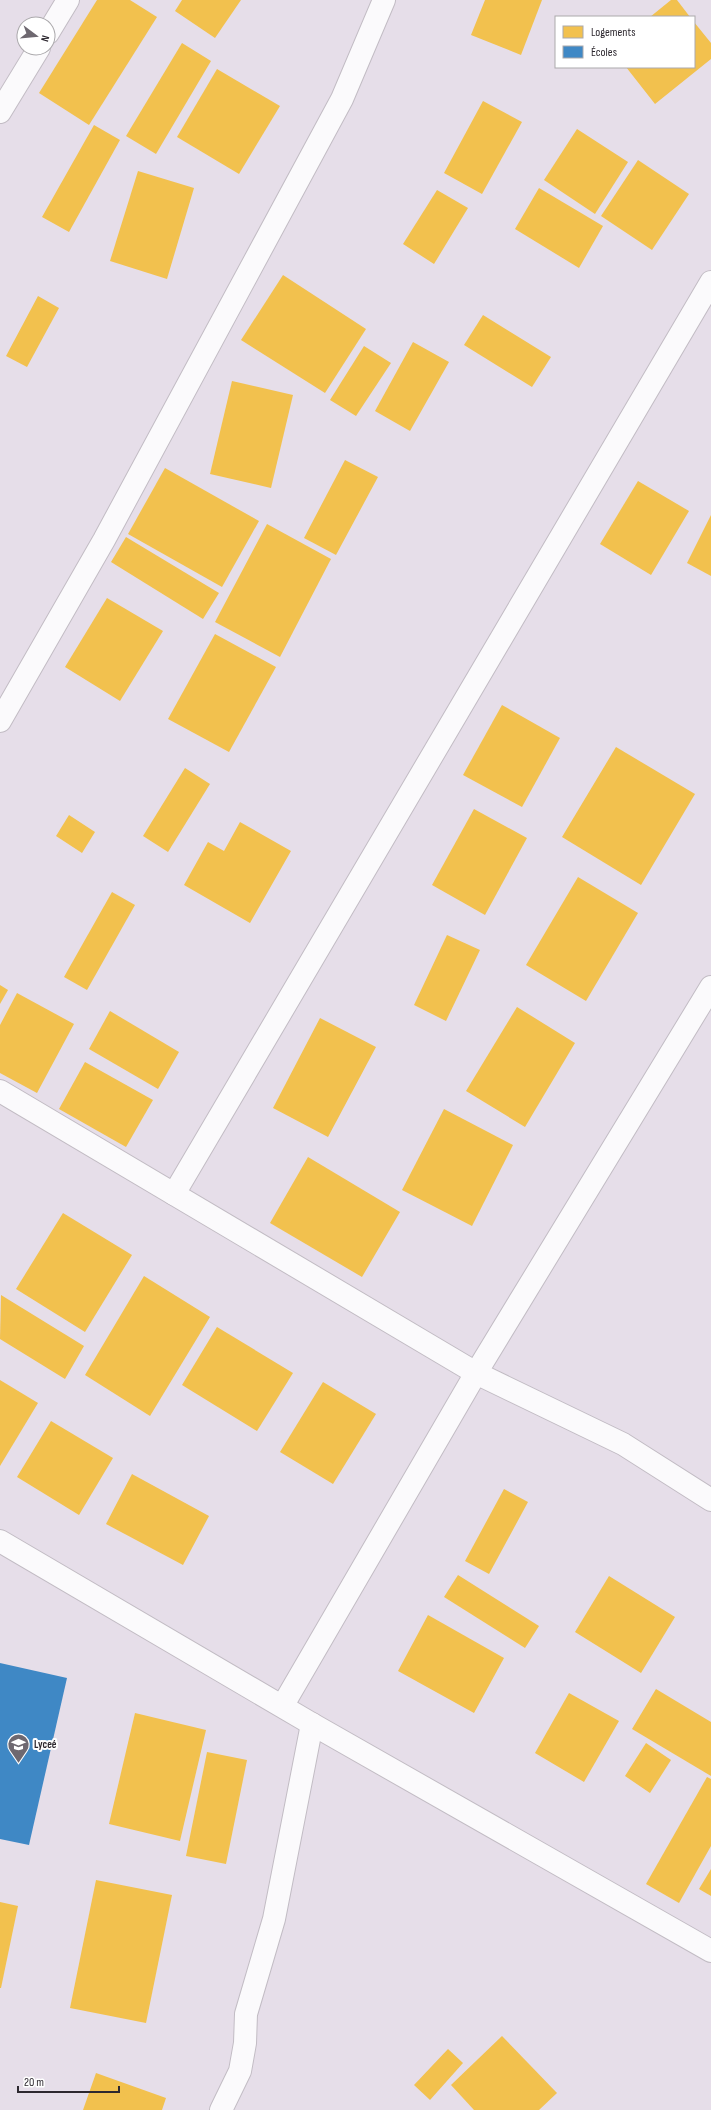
<svg xmlns="http://www.w3.org/2000/svg" width="711" height="2110" font-family="'Sofia Sans Condensed',sans-serif">
<style>
.homes{fill:#f2c14e}
.schools{fill:#3f88c5}
.lines{fill:none;stroke-linecap:round;stroke-linejoin:round}
.minor-casing{stroke:#c2bcc4;stroke-width:24}
.minor{stroke:#fbfafc;stroke-width:22}
.labels{text-anchor:middle;dominant-baseline:central;stroke-width:4;stroke-linejoin:round;paint-order:stroke}
.poi-label{font-size:11px;font-weight:bold;fill:#2d282f;stroke:#fff;text-anchor:start}
</style>
<rect width="100%" height="100%" fill="#e6dee9"/>
<g class="homes">
<path d="M 97,0 L 130,0 L 157,17 L 89,125 L 39,93 Z"/>
<path d="M 182,0 L 241,0 L 215,38 L 175,11 Z"/>
<path d="M 485,0 L 542,0 L 521,55 L 471,35 Z"/>
<path d="M 671,0 L 677,0 L 690,17 L 650,17 Z"/>
<path d="M 694,22 L 711,43 L 711,59 L 655,104 L 626,67 L 694,67 Z"/>
<path d="M 182,43 L 211,61 L 156,154 L 126,136 Z"/>
<path d="M 217,69 L 280,106 L 239,174 L 177,137 Z"/>
<path d="M 483,101 L 522,122 L 482,194 L 444,173 Z"/>
<path d="M 94,125 L 120,140 L 69,232 L 42,217 Z"/>
<path d="M 577,129 L 628,162 L 595,214 L 544,180 Z"/>
<path d="M 638,160 L 689,194 L 652,250 L 601,216 Z"/>
<path d="M 138,171 L 194,188 L 167,279 L 110,261 Z"/>
<path d="M 539,188 L 603,226 L 579,268 L 515,229 Z"/>
<path d="M 437,190 L 468,208 L 434,264 L 403,244 Z"/>
<path d="M 283,275 L 366,329 L 325,393 L 241,340 Z"/>
<path d="M 38,296 L 59,308 L 27,367 L 6,356 Z"/>
<path d="M 483,315 L 551,357 L 532,387 L 464,345 Z"/>
<path d="M 413,342 L 449,362 L 410,431 L 375,411 Z"/>
<path d="M 364,346 L 391,363 L 356,416 L 330,400 Z"/>
<path d="M 232,381 L 293,395 L 271,488 L 210,474 Z"/>
<path d="M 345,460 L 378,477 L 336,555 L 304,538 Z"/>
<path d="M 165,468 L 259,521 L 222,587 L 128,534 Z"/>
<path d="M 638,481 L 689,511 L 651,575 L 600,544 Z"/>
<path d="M 711,515 L 711,576 L 687,563 Z"/>
<path d="M 267,524 L 331,559 L 280,657 L 215,622 Z"/>
<path d="M 126,537 L 219,593 L 203,619 L 111,562 Z"/>
<path d="M 107,598 L 163,631 L 120,701 L 65,667 Z"/>
<path d="M 215,634 L 276,667 L 229,752 L 168,719 Z"/>
<path d="M 502,705 L 560,738 L 522,807 L 463,775 Z"/>
<path d="M 616,747 L 695,794 L 641,885 L 562,837 Z"/>
<path d="M 185,768 L 210,784 L 168,852 L 143,836 Z"/>
<path d="M 474,809 L 527,838 L 485,915 L 432,885 Z"/>
<path d="M 69,815 L 95,832 L 82,853 L 56,836 Z"/>
<path d="M 240,822 L 291,851 L 250,923 L 184,885 L 208,842 L 224,851 Z"/>
<path d="M 578,877 L 638,913 L 586,1001 L 526,965 Z"/>
<path d="M 112,892 L 135,905 L 87,990 L 64,977 Z"/>
<path d="M 447,935 L 480,950 L 446,1021 L 414,1005 Z"/>
<path d="M 0,985 L 8,990 L 0,1004 Z"/>
<path d="M 17,993 L 74,1024 L 37,1093 L 0,1073 L 0,1025 Z"/>
<path d="M 517,1007 L 575,1043 L 525,1127 L 466,1091 Z"/>
<path d="M 110,1011 L 179,1052 L 158,1089 L 89,1049 Z"/>
<path d="M 320,1018 L 376,1047 L 328,1137 L 273,1108 Z"/>
<path d="M 85,1062 L 153,1100 L 126,1147 L 59,1109 Z"/>
<path d="M 444,1109 L 513,1145 L 472,1226 L 402,1190 Z"/>
<path d="M 308,1157 L 400,1212 L 362,1277 L 270,1223 Z"/>
<path d="M 63,1213 L 132,1255 L 85,1332 L 16,1289 Z"/>
<path d="M 144,1276 L 210,1317 L 150,1416 L 85,1375 Z"/>
<path d="M 1,1295 L 84,1346 L 65,1379 L 0,1339 Z"/>
<path d="M 217,1327 L 293,1373 L 257,1431 L 182,1385 Z"/>
<path d="M 0,1380 L 38,1403 L 0,1466 Z"/>
<path d="M 323,1382 L 376,1414 L 333,1484 L 280,1452 Z"/>
<path d="M 51,1421 L 113,1458 L 79,1515 L 17,1477 Z"/>
<path d="M 132,1474 L 209,1516 L 183,1565 L 106,1524 Z"/>
<path d="M 504,1489 L 528,1502 L 489,1574 L 465,1561 Z"/>
<path d="M 458,1575 L 539,1626 L 525,1648 L 444,1597 Z"/>
<path d="M 609,1576 L 675,1617 L 641,1673 L 575,1632 Z"/>
<path d="M 428,1615 L 504,1658 L 474,1713 L 398,1671 Z"/>
<path d="M 656,1689 L 711,1722 L 711,1776 L 632,1729 Z"/>
<path d="M 569,1693 L 619,1721 L 584,1782 L 535,1753 Z"/>
<path d="M 135,1713 L 206,1730 L 180,1841 L 109,1824 Z"/>
<path d="M 646,1743 L 671,1760 L 650,1793 L 625,1776 Z"/>
<path d="M 207,1752 L 247,1760 L 226,1864 L 186,1856 Z"/>
<path d="M 707,1777 L 711,1779 L 711,1846 L 679,1903 L 646,1884 Z"/>
<path d="M 711,1869 L 711,1896 L 699,1889 Z"/>
<path d="M 96,1880 L 172,1895 L 146,2023 L 70,2008 Z"/>
<path d="M 0,1902 L 18,1906 L 1,1988 L 0,1988 Z"/>
<path d="M 502,2036 L 557,2093 L 539,2110 L 474,2110 L 451,2085 Z"/>
<path d="M 448,2049 L 463,2063 L 430,2100 L 414,2085 Z"/>
<path d="M 96,2073 L 166,2098 L 162,2110 L 83,2110 Z"/>
</g>
<path class="schools" d="M 0,1663 L 67,1678 L 29,1845 L 0,1839 Z"/>
<g class="lines">
<defs>
<g id="minor">
<path d="M 48,33 L 68,0"/>
<path d="M 0,112 L 39,48"/>
<path d="M 0,721 L 104,540 L 342,99 L 384,0"/>
<path d="M 0,1091 L 476,1373 L 623,1444 L 711,1500"/>
<path d="M 174,1194 L 711,282"/>
<path d="M 0,1541 L 312,1724 L 711,1951"/>
<path d="M 283,1705 L 476,1373 L 711,987"/>
<path d="M 221,2110 L 240,2071 L 245,2043 L 246,2014 L 274,1919 L 312,1724"/>
</g>
</defs>
<use href="#minor" class="minor-casing"/>
<use href="#minor" class="minor"/>
</g>
<defs>
<symbol id="school-pin" viewBox="-11 -11 22 30"><path d="M0 17L-7.5 6A9.5 9.5 0 1 1 7.5 6Z" fill="#6e6870" stroke="#fff"/><path d="M0-5L7-2L0 1L-7-2ZM-4 1L0 2.5L4 1V4Q0 6-4 4Z" fill="#fff"/></symbol>
</defs>
<g fill-rule="evenodd">
<use href="#school-pin" x="6" y="1732" width="25" height="34"/>
</g>
<g class="labels">
<g class="poi-label">
<text x="34" y="1744">Lyceé</text>
</g>
</g>
<rect x="555" y="16" width="140" height="52" fill="#ffffff" stroke="#aba9ac"/>
<rect x="563" y="26" width="20" height="12" fill="#f2c14e" stroke="#aba9ac"/>
<text x="591" y="36" font-size="12" fill="#2d282f">Logements</text>
<rect x="563" y="46" width="20" height="12" fill="#3f88c5" stroke="#aba9ac"/>
<text x="591" y="56" font-size="12" fill="#2d282f">Écoles</text>
<g transform="translate(36 36) rotate(106)"><circle r="19" fill="#ffffff" stroke="#aba9ac"/>
<path d="M0-3L7 15L0 10L-7 15Z" fill="#6e6870"/>
<text y="-6" font-size="11" font-weight="bold" text-anchor="middle" fill="#2d282f">N</text>
</g>
<path d="M18 2086v6h101v-6" fill="none" stroke="#2d282f" stroke-width="2"/>
<text x="24" y="2086" font-size="12" fill="#2d282f" stroke="#ffffff" stroke-width="3" paint-order="stroke">20 m</text>
</svg>
